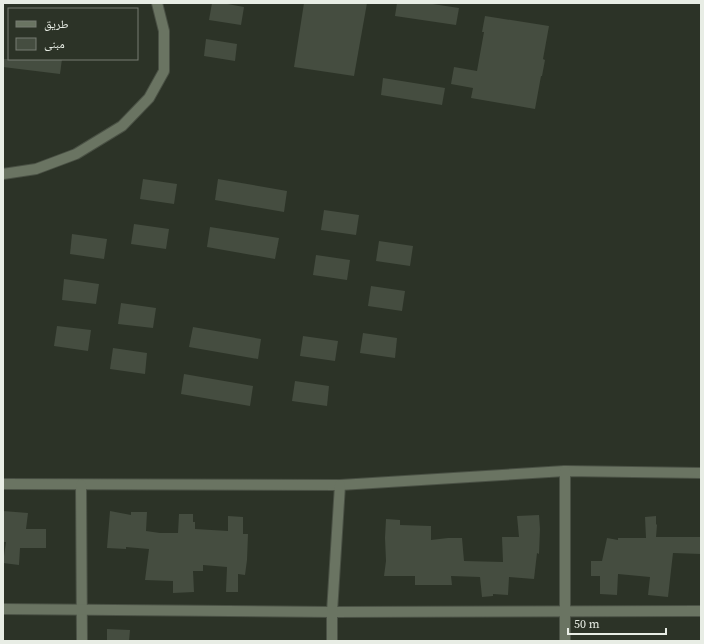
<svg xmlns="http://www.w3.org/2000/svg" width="704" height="644" font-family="'Source Serif 4','Noto Naskh Arabic',serif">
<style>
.building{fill:#454d40}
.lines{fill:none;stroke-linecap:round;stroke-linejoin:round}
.street-casing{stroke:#4a5145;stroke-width:12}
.street{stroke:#6a7462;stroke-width:10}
</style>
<rect width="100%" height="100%" fill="#2c3327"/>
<g class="building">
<path d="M 212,3 L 222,3 L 244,7 L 241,25 L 209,20 Z"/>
<path d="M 304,3 L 367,3 L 354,76 L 294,67 Z"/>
<path d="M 397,3 L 426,3 L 459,8 L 456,25 L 395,16 Z"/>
<path d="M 485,16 L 549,26 L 543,59 L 545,60 L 542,76 L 541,76 L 535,109 L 471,98 L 473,88 L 451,84 L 454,67 L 477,71 L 484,32 L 482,32 Z"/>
<path d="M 206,39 L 237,44 L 235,61 L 204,56 Z"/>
<path d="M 3,59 L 62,59 L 60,74 L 3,67 Z"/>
<path d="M 383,78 L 445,88 L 442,105 L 381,95 Z"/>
<path d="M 143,179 L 177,184 L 174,204 L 140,199 Z"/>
<path d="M 218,179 L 287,191 L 284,212 L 215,200 Z"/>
<path d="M 324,210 L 359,215 L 356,235 L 321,230 Z"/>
<path d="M 134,224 L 169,229 L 166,249 L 131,244 Z"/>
<path d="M 210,227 L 279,238 L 275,259 L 207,247 Z"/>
<path d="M 72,234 L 107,239 L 104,259 L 70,254 Z"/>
<path d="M 379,241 L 413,246 L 410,266 L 376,261 Z"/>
<path d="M 316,255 L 350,260 L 347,280 L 313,275 Z"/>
<path d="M 64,279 L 99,284 L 96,304 L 62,300 Z"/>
<path d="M 371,286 L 405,291 L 402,311 L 368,306 Z"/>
<path d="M 121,303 L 156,308 L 153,328 L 118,324 Z"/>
<path d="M 57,326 L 91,330 L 88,351 L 54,346 Z"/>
<path d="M 193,327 L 261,339 L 258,359 L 189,347 Z"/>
<path d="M 363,333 L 397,338 L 395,358 L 360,353 Z"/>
<path d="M 303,336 L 338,341 L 335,361 L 300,356 Z"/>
<path d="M 113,348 L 147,353 L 145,374 L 110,369 Z"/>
<path d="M 184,374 L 253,386 L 250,406 L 181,394 Z"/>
<path d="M 295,381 L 329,386 L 327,406 L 292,401 Z"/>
<path d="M 3,511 L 28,513 L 26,529 L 46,529 L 46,548 L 20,548 L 19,565 L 3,563 L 6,542 L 3,542 Z"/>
<path d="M 110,511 L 131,515 L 131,512 L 147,512 L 146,531 L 160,533 L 178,533 L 179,514 L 193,514 L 193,522 L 195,522 L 195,529 L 228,531 L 228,516 L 243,517 L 243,534 L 248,534 L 247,560 L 245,575 L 238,574 L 238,592 L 226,592 L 227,567 L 203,565 L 203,571 L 193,571 L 194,592 L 173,593 L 173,581 L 145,580 L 149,549 L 126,547 L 126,549 L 107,548 Z"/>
<path d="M 539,515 L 540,529 L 539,554 L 537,553 L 534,579 L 509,577 L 508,595 L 493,594 L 493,596 L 482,597 L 480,577 L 451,576 L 452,585 L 415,585 L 415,576 L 384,576 L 386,561 L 385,538 L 386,519 L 400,520 L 400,525 L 431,526 L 431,540 L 448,538 L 462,538 L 464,561 L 503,562 L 502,537 L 519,537 L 517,516 Z"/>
<path d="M 656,516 L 656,524 L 657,525 L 656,537 L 701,537 L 701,554 L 673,553 L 668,597 L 648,595 L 650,577 L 618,574 L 617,595 L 600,594 L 600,576 L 591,576 L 591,561 L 602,561 L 607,538 L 618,540 L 618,538 L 646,538 L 645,517 Z"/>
<path d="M 107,629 L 130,630 L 129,641 L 107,641 Z"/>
</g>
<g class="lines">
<defs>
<g id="street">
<path d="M 3,174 L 36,169 L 76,154 L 122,126 L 149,98 L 164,71 L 164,31 L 157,3"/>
<path d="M 3,484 L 340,485 L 565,471 L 701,473"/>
<path d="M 81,485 L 82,641"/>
<path d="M 3,609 L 332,612 L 701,611"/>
<path d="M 332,641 L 332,612 L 340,485"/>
<path d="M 565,641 L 565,471"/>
</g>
</defs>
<use href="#street" class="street-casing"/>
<use href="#street" class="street"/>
</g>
<rect width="704" height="644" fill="none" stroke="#e8ede5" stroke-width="8"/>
<rect x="8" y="8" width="130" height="52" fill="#2c3327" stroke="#777d73"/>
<rect x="16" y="21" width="20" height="6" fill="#6a7462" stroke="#777d73"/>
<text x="44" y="28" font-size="12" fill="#e8ede5">طريق</text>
<rect x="16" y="38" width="20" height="12" fill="#454d40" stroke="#777d73"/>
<text x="44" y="48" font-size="12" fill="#e8ede5">مبنى</text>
<path d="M568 628v6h98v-6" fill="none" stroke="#e8ede5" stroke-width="2"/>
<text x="574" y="628" font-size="12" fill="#e8ede5" stroke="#2c3327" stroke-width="3" paint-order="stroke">50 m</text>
</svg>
